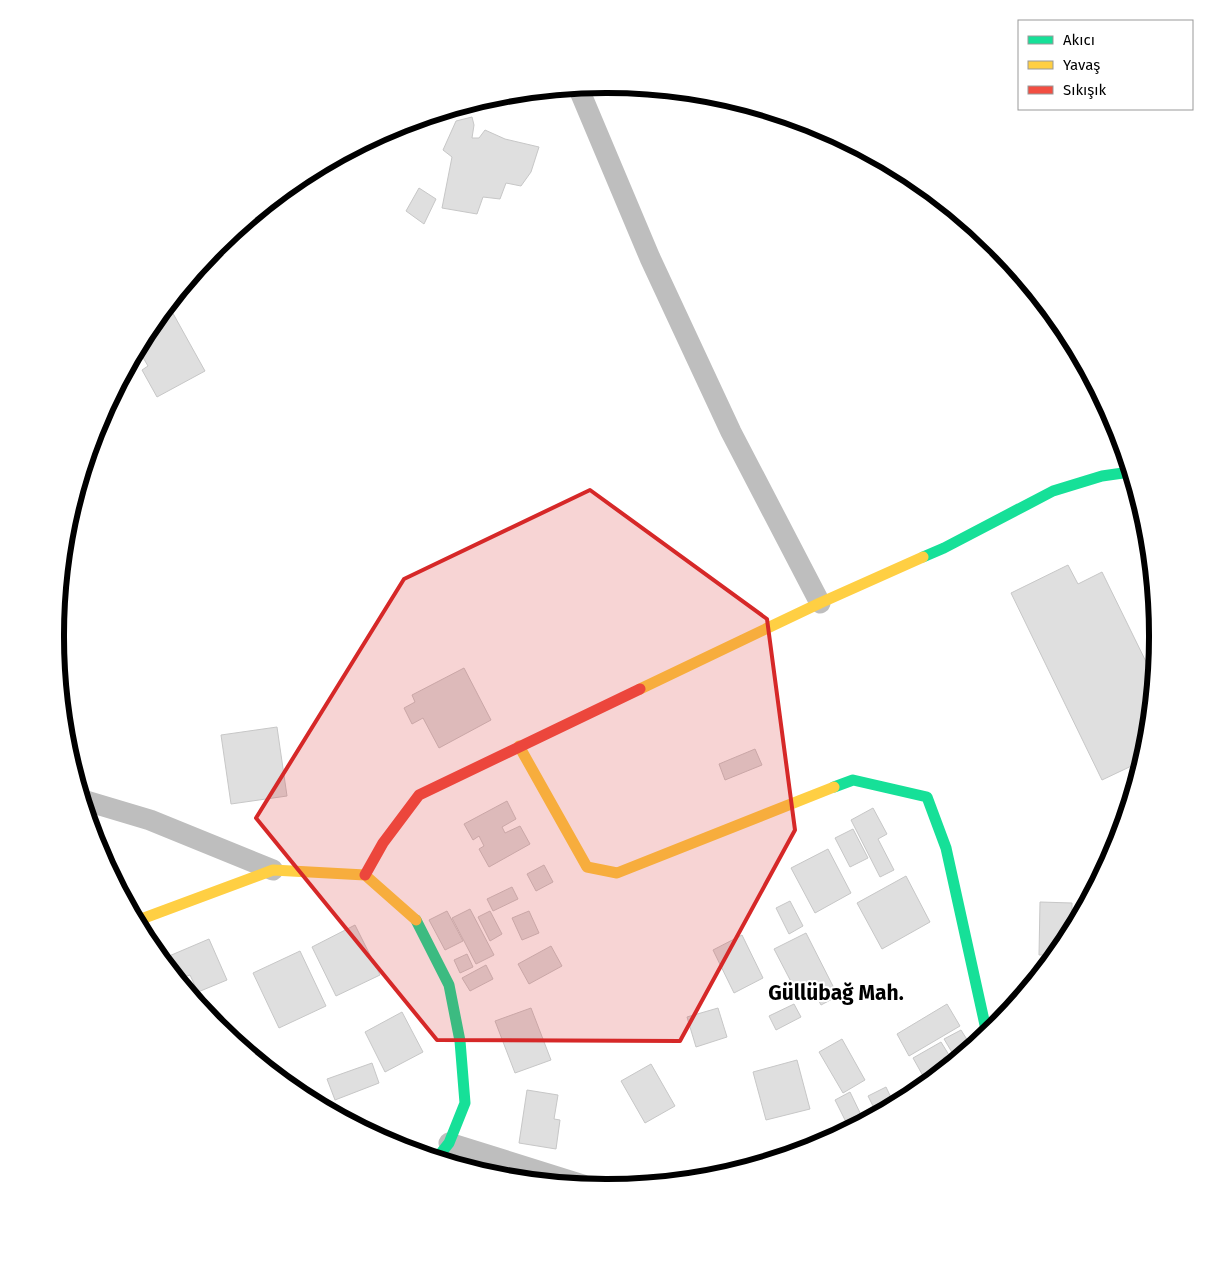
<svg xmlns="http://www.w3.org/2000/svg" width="1213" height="1272" font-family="'Fira Sans',sans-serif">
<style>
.building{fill:#dfdfdf;stroke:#c7c7c7}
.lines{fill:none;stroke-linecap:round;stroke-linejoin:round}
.street{stroke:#bebebe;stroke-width:21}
.fast{stroke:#16e098;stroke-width:11}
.slow{stroke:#ffcf43;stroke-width:11}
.jam{stroke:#f24e42;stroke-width:11}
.marked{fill:#d62828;fill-opacity:0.2;stroke:#d62828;stroke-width:4;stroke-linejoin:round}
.labels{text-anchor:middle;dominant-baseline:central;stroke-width:4;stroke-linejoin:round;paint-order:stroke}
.district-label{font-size:21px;font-weight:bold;fill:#000;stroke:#fff}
.rim{fill:none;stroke:#000;stroke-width:6}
</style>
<rect width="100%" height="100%" fill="#fff"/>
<g class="building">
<path d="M 472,117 L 474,125 L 472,138 L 479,138 L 485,130 L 505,139 L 539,147 L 531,172 L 521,186 L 506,183 L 500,199 L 483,197 L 477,214 L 442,208 L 452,157 L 443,150 L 456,121 Z"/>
<path d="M 419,188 L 436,199 L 424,224 L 406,211 Z"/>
<path d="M 170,308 L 205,371 L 157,397 L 142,370 L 148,366 L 138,349 L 148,329 L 161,313 Z"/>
<path d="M 1068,565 L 1078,584 L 1102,572 L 1154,678 L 1147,744 L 1142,761 L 1102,780 L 1011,593 Z"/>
<path d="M 464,668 L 491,720 L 439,748 L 423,718 L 412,724 L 404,708 L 415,702 L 412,695 Z"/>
<path d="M 277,727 L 287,796 L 231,804 L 221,735 Z"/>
<path d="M 755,749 L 762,765 L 725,780 L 719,764 Z"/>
<path d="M 507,801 L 516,819 L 502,827 L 505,833 L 520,826 L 530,844 L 489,867 L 479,849 L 484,846 L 479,836 L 473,840 L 464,824 Z"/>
<path d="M 873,808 L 887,834 L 878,839 L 894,870 L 880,877 L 851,820 Z"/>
<path d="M 853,829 L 868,858 L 850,867 L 835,838 Z"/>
<path d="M 828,849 L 851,893 L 815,913 L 791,868 Z"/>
<path d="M 544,865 L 553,882 L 536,891 L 527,874 Z"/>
<path d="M 906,876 L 930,922 L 882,949 L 857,903 Z"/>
<path d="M 512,887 L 518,899 L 493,911 L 487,899 Z"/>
<path d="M 790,901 L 803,926 L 789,934 L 776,908 Z"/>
<path d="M 1040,902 L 1072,903 L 1072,929 L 1065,943 L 1055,955 L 1039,955 Z"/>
<path d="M 470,909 L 494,955 L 476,964 L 452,918 Z"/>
<path d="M 447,911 L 463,941 L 445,950 L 429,920 Z"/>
<path d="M 490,911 L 502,934 L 490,941 L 478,917 Z"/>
<path d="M 529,911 L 539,933 L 522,940 L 512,918 Z"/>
<path d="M 355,925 L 380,975 L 336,996 L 312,947 Z"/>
<path d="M 806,933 L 838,996 L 821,1005 L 813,990 L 799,997 L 774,949 Z"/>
<path d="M 742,935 L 763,978 L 734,993 L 713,950 Z"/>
<path d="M 209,939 L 227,980 L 198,992 L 190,975 L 178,979 L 162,959 Z"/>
<path d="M 551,946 L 562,966 L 529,984 L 518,964 Z"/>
<path d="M 300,951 L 326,1006 L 279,1028 L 253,973 Z"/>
<path d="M 467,954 L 473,967 L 460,973 L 454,960 Z"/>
<path d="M 486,965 L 493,979 L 470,991 L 462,978 Z"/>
<path d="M 202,998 L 209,1017 L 195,1000 Z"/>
<path d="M 794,1004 L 801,1017 L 776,1030 L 769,1016 Z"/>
<path d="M 947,1004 L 960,1026 L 909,1056 L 897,1034 Z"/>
<path d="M 531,1008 L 551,1060 L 515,1073 L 495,1021 Z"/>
<path d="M 718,1008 L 727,1037 L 696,1047 L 687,1017 Z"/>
<path d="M 402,1012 L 423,1052 L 385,1072 L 365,1032 Z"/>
<path d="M 961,1030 L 971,1046 L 964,1050 L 965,1052 L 956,1059 L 944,1039 Z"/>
<path d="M 842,1039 L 865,1080 L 843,1093 L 819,1052 Z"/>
<path d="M 941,1042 L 949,1055 L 943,1058 L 948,1066 L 927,1083 L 913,1058 Z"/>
<path d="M 797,1060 L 810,1109 L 766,1120 L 753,1072 Z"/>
<path d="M 372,1063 L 379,1083 L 335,1100 L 327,1079 Z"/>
<path d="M 651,1064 L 675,1106 L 645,1123 L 621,1081 Z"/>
<path d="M 886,1087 L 894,1104 L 877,1114 L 868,1096 Z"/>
<path d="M 527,1090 L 558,1095 L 554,1119 L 560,1120 L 556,1149 L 519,1143 Z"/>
<path d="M 850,1092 L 864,1121 L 849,1128 L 835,1100 Z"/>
</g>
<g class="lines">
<g class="street">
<path d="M 578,87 L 650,258 L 731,432 L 820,603"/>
<path d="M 83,800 L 150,820 L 273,870"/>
<path d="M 449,1143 L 583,1185"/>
</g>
<g class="fast">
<path d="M 923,557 L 944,548 L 1053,491 L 1102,476 L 1130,472"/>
<path d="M 834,787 L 853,780 L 927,797 L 946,848 L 987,1034"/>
<path d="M 416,920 L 449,985 L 460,1041 L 465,1103 L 449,1143 L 437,1158"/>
</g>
<g class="slow">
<path d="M 640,689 L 820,603 L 923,557"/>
<path d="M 519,746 L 587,867 L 617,873 L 834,787"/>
<path d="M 136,921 L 273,870 L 365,875 L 416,920"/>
</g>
<path class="jam" d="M 365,875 L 383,843 L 419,795 L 640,689"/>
</g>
<path class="marked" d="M 590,490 L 767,619 L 795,830 L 680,1041 L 437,1040 L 256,818 L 404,579 Z"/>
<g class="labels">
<g class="district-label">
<text x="836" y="993">Güllübağ Mah.</text>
</g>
</g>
<path d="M0 0H1213V1272H0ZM606 93H607A542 542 0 0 1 1149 635V637A542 542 0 0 1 607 1179H606A542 542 0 0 1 64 637V635A542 542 0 0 1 606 93Z" fill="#fff" fill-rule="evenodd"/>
<path class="rim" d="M606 93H607A542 542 0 0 1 1149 635V637A542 542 0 0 1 607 1179H606A542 542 0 0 1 64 637V635A542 542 0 0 1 606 93Z"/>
<rect x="1018" y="20" width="175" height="90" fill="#ffffff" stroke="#999999"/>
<rect x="1028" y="36" width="25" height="8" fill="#16e098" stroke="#999999"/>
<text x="1063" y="45" font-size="15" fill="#000000">Akıcı</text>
<rect x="1028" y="61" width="25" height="8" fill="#ffcf43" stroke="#999999"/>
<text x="1063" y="70" font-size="15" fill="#000000">Yavaş</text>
<rect x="1028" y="86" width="25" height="8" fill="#f24e42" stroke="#999999"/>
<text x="1063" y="95" font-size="15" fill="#000000">Sıkışık</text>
</svg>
